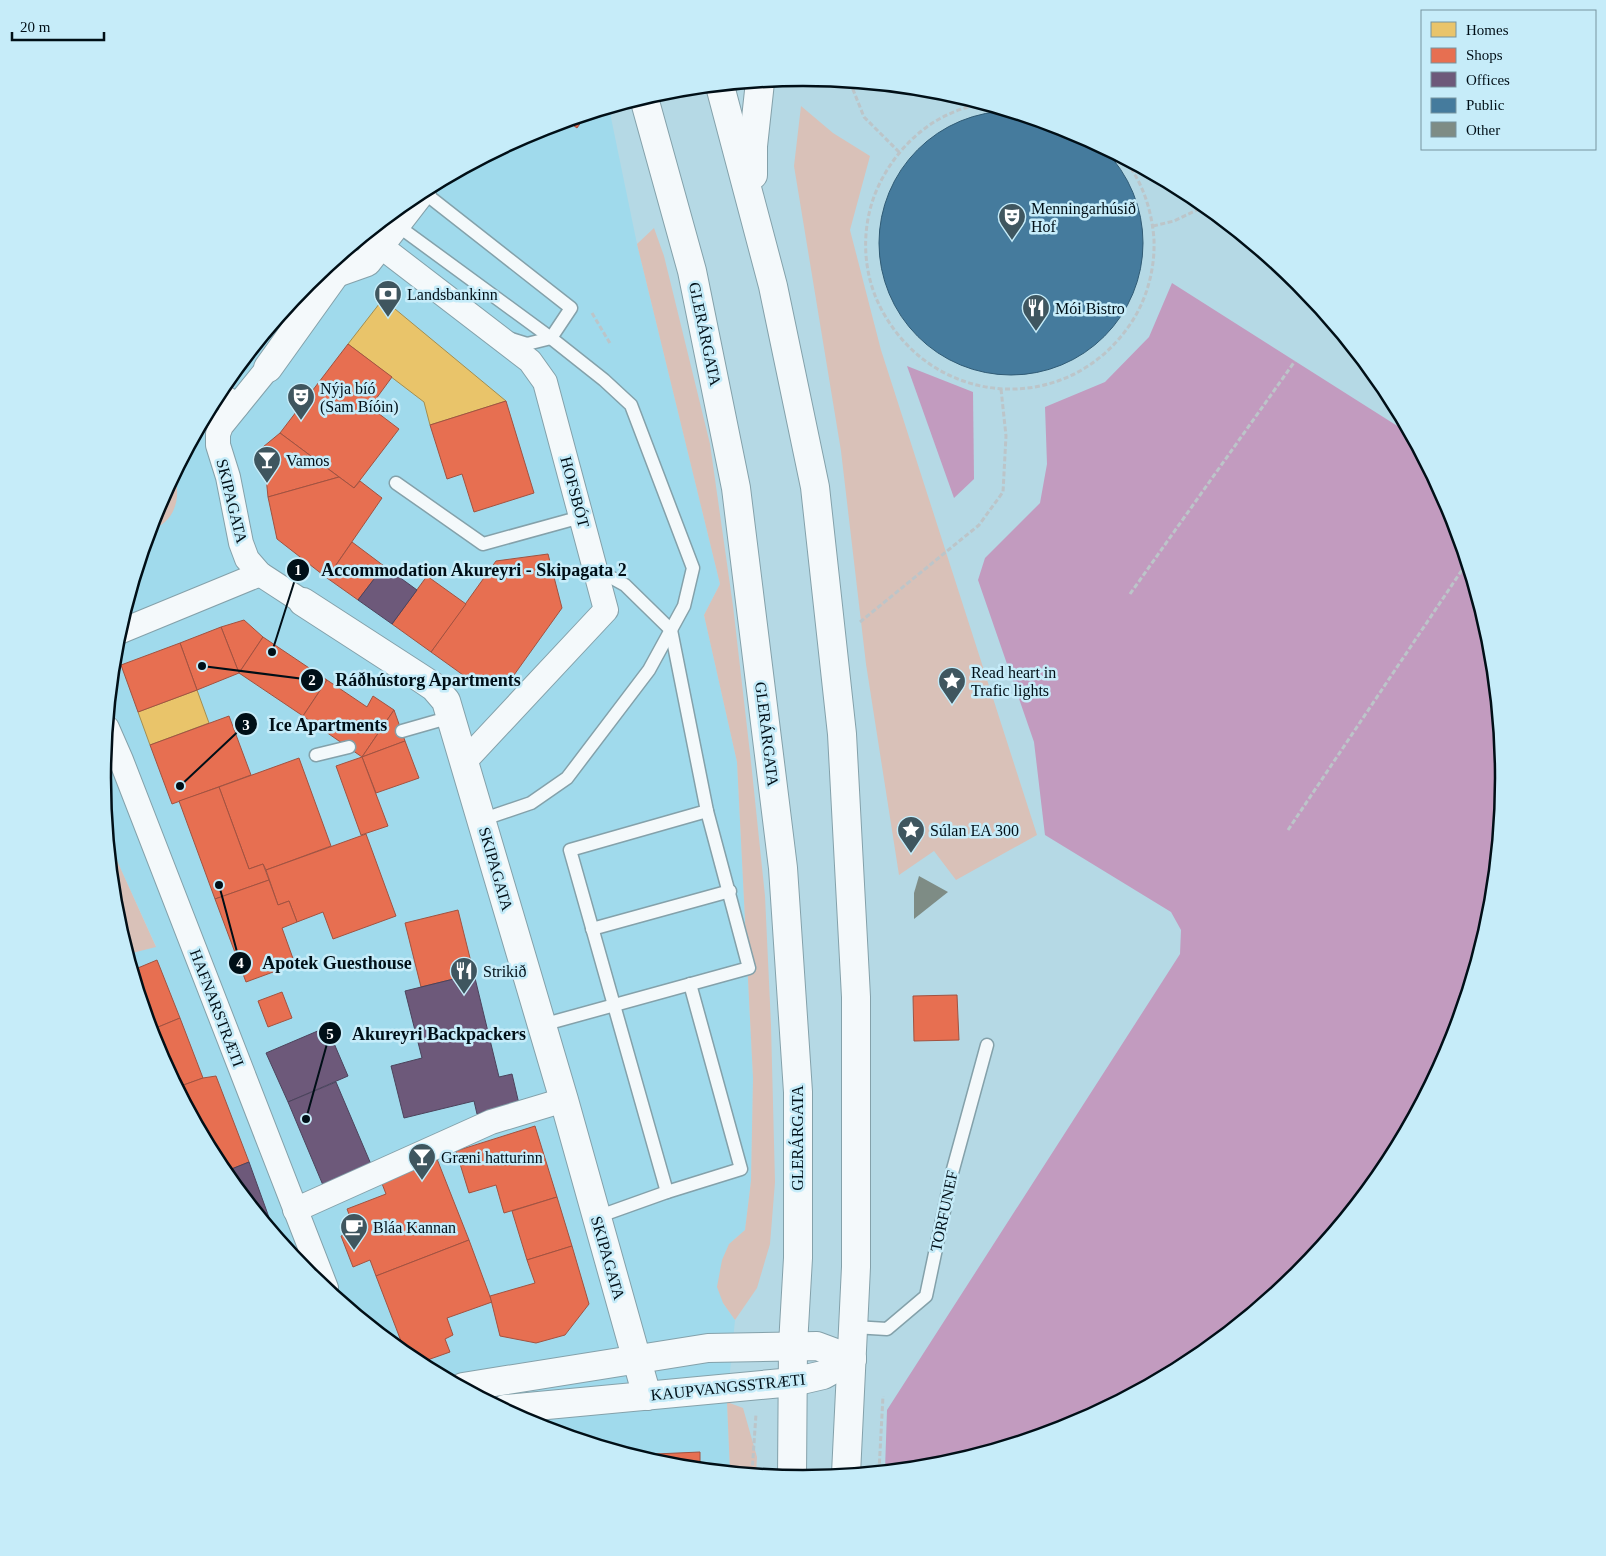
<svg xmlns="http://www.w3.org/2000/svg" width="1606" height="1556" font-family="Georgia,serif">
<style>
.built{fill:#a0daec}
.green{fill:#d9c1b8}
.water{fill:#c29bbf}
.homes{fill:#e9c46a;stroke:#a38e51}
.shops{fill:#e76f51;stroke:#a25240}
.offices{fill:#6d597a;stroke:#4c435c}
.public{fill:#457b9d;stroke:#305b75}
.building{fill:#7e8c85}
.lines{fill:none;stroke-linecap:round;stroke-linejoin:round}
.lane-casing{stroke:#84a1aa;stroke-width:15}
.street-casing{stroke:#84a1aa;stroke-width:26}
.secondary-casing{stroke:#84a1aa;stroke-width:30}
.highway-casing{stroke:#84a1aa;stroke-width:30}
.path{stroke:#bcc5c9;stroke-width:3;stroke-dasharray:5 2.5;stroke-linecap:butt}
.lane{stroke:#f4f9fb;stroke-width:12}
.street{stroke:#f4f9fb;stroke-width:24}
.secondary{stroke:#f4f9fb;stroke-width:28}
.highway{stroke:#f4f9fb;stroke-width:28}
.labels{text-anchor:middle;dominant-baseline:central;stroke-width:5;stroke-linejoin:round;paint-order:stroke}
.poi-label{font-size:16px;fill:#000f17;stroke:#c6ecf9;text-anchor:start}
.street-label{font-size:16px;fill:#000f17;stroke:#c6ecf9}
.rim{fill:none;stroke:#000f17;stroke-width:2.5}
.leader{fill:none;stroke:#000f17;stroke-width:2}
.callout-dot{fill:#000f17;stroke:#c6ecf9;stroke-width:2}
.mark-label{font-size:15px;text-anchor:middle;font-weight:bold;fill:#fff}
.callout-label{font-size:18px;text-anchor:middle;font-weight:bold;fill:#000f17;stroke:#c6ecf9;stroke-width:5;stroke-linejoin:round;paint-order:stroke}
</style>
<rect width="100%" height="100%" fill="#b5d9e5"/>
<path class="built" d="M 609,108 L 637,244 L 720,584 L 704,615 L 737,762 L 753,1078 L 751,1181 L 745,1230 L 729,1244 L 723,1303 L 735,1320 L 727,1402 L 730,1471 L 666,1465 L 535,1425 L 414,1360 L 307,1273 L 220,1167 L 156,1046 L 128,954 L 156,946 L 109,843 L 103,778 L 116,641 L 156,510 L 221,389 L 308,282 L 414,195 L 535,131 Z"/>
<g class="green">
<path d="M 801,106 L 833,133 L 870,156 L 850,230 L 881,350 L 1037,835 L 956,880 L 934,851 L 899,875 L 866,664 L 841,451 L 794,166 Z"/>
<path d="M 654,228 L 664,256 L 710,444 L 733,606 L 751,762 L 765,896 L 771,1025 L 775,1182 L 770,1244 L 757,1288 L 735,1320 L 723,1303 L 717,1287 L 722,1260 L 729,1244 L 745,1230 L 751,1181 L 753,1078 L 737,762 L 704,615 L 720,584 L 637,244 Z"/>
<path d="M 174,475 C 182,497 175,523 150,530 L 156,510 Z"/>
<path d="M 109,843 L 156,947 L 128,954 L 116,914 Z"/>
<path d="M 727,1402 L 743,1408 L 757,1457 L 756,1474 L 730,1471 Z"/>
</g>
<g class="water">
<path d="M 1172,283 L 1410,434 L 1450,510 L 1490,642 L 1503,778 L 1490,915 L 1450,1046 L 1385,1167 L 1298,1274 L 1192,1361 L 1071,1425 L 939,1465 L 885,1470 L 887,1410 L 1180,954 L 1181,930 L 1171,912 L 1045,835 L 1034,742 L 978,580 L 985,558 L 1040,503 L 1047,464 L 1045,407 L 1105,382 L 1149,337 Z"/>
<path d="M 907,366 L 973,392 L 974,479 L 954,498 Z"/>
</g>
<g class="homes">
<path d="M 383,299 L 506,401 L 430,425 L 424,402 L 348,344 Z"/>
<path d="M 197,690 L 209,723 L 150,745 L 138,712 Z"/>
</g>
<g class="shops">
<path d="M 586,115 L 577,128 L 567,121 Z"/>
<path d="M 348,344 L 392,377 L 370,407 L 399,429 L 354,488 L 280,433 Z"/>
<path d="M 1366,365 L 1379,381 L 1362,371 Z"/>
<path d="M 506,401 L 534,493 L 474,512 L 462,474 L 447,479 L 430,425 Z"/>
<path d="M 280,433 L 339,477 L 268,497 L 263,447 Z"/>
<path d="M 339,477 L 354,488 L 360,481 L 382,498 L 327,578 L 277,539 L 268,497 Z"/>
<path d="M 352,542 L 384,566 L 358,600 L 327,578 Z"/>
<path d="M 548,554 L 562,608 L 514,675 L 477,685 L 431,652 L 496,561 Z"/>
<path d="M 427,576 L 466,604 L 431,652 L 392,624 Z"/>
<path d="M 244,620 L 263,637 L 239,673 L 221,627 Z"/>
<path d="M 221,627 L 239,673 L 197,690 L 180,643 Z"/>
<path d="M 263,637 L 327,680 L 303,716 L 239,673 Z"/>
<path d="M 180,643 L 197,690 L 138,712 L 121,665 Z"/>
<path d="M 327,680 L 367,707 L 373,696 L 394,710 L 362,757 L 303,716 Z"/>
<path d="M 394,710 L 405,741 L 362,757 Z"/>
<path d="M 229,716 L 251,775 L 172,804 L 150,745 Z"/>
<path d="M 405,741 L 419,778 L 376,793 L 362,757 Z"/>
<path d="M 362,757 L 388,826 L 361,835 L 336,766 Z"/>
<path d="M 299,758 L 331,846 L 266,870 L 263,864 L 249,869 L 219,787 Z"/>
<path d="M 219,787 L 249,869 L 263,864 L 269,880 L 215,899 L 179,801 Z"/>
<path d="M 366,834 L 396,916 L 333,939 L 323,912 L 297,922 L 289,901 L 278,905 L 266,870 Z"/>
<path d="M 269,880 L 278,905 L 289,901 L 297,922 L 282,928 L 295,964 L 246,982 L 215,899 Z"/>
<path d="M 458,910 L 474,974 L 421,987 L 405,923 Z"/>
<path d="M 157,960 L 180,1018 L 151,1030 L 133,970 Z"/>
<path d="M 282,992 L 292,1018 L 268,1027 L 258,1001 Z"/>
<path d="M 957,995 L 959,1040 L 914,1041 L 913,996 Z"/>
<path d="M 180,1018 L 203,1078 L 178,1087 L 156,1046 L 151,1030 Z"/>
<path d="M 216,1076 L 249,1162 L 224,1172 L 178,1087 L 203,1078 Z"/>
<path d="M 535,1126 L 557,1197 L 504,1213 L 496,1185 L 469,1193 L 456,1151 Z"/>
<path d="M 437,1159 L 469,1240 L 376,1276 L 370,1260 L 353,1267 L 341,1236 L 355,1230 L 347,1209 L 386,1194 L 381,1181 Z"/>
<path d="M 557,1197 L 572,1246 L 527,1260 L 512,1211 Z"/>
<path d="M 469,1240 L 492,1302 L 447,1318 L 453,1335 L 445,1339 L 450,1352 L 419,1363 L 406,1354 L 376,1276 Z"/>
<path d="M 572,1246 L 589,1304 L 565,1335 L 536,1343 L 500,1336 L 490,1296 L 535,1283 L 527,1260 Z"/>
<path d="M 700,1452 L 700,1468 L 666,1465 L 633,1455 Z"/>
</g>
<g class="offices">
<path d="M 384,566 L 417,590 L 392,624 L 358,600 Z"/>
<path d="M 474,974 L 499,1077 L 512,1074 L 519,1104 L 477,1114 L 474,1101 L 404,1118 L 391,1066 L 422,1058 L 405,991 Z"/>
<path d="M 327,1027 L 348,1076 L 288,1102 L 266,1053 Z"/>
<path d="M 336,1082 L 373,1169 L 325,1190 L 288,1102 Z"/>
<path d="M 249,1162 L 271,1223 L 267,1224 L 224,1172 Z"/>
</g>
<circle class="public" cx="1011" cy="243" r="132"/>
<path class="building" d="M 919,876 L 948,892 L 914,919 L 914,893 Z"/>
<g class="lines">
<defs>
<g id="lane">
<path d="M 422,191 L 571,308 L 551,338 L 527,344 L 511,339"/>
<path d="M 394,223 L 551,338 L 604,380 L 631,405 L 693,568 L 684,606 L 649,670 L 567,778 L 531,803 L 481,820"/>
<path d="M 396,483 L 483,544 L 581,517"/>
<path d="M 402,731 L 451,717"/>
<path d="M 316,755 L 349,747"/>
<path d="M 592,929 L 730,891"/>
<path d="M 542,1025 L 749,968 L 707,811 L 671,630 L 625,585 L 594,568"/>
<path d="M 667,1192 L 570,850 L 707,811"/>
<path d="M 597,1217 L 667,1192 L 741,1169 L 690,984"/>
<path d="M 854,1327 L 887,1329 L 926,1296 L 952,1173 L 987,1045"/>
</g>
<g id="street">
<path d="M 366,235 L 530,361 L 545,382 L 606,610 L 464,762"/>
<path d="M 268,368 L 221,426 L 218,434 L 218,445 L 228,477 L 241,543 L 247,559 L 260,574 L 303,602"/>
<path d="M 218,393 L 237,406"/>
<path d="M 119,632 L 260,574"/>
<path d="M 107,728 L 121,760 L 326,1288"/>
<path d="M 295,1210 L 491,1122 L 564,1100"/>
</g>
<g id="secondary">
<path d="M 336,273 L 367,262 L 422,191"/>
<path d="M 268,368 L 336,273 L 338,257"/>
<path d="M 303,602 L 422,679 L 434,687 L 446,701 L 564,1100 L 647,1396"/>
<path d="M 463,1387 L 708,1348 L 817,1346 L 852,1359"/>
<path d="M 505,1409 L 793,1382 L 823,1375 L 852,1359"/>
</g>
<g id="highway">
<path d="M 720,86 L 773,286 L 815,487 L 842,734 L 856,997 L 856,1267 L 846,1474"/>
<path d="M 644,98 L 692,271 L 736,488 L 783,868 L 798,1092 L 798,1258 L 793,1345 L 792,1477"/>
<path d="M 753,175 L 753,146 L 760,82"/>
</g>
</defs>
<use href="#lane" class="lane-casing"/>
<use href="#street" class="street-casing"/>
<use href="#secondary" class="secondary-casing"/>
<use href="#highway" class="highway-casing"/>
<g class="path">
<path d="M 850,82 L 864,117 L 899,152"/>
<path d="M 983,104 C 933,111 893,149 875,194 C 860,233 863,278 884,314 C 939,410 1070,415 1131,323 C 1147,299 1155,269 1154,240 C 1152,211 1143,183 1125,160"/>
<path d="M 1153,226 L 1174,221 L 1201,208"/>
<path d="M 592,313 L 611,345"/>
<path d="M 1130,594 L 1295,361"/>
<path d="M 860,622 L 979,525 L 1003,492 L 1006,436 L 1001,389"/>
<path d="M 1288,830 L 1466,564"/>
<path d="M 879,1471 L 883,1396"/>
<path d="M 752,1473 L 756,1414"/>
</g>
<use href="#lane" class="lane"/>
<use href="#street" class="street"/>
<use href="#secondary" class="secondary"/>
<use href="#highway" class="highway"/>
</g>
<defs>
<symbol id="theatre-pin" viewBox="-11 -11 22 30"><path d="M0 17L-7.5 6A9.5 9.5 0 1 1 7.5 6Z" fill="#3f565f" stroke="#c6ecf9"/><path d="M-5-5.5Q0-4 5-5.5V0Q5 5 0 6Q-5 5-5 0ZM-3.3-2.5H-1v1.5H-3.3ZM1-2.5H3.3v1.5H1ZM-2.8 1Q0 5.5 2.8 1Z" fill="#fff"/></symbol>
<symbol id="bank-pin" viewBox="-11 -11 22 30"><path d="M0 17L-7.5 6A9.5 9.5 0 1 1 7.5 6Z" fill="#3f565f" stroke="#c6ecf9"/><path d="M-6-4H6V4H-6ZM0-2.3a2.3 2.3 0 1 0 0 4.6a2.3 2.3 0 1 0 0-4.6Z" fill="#fff"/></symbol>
<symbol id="restaurant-pin" viewBox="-11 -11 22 30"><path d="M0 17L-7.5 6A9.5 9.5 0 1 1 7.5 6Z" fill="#3f565f" stroke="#c6ecf9"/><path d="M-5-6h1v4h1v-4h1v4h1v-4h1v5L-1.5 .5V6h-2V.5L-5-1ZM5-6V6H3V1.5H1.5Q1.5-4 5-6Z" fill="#fff"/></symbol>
<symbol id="bar-pin" viewBox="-11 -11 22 30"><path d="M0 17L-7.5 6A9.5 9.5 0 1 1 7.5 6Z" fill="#3f565f" stroke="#c6ecf9"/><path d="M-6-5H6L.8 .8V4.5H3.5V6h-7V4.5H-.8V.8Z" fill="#fff"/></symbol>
<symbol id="sight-pin" viewBox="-11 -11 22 30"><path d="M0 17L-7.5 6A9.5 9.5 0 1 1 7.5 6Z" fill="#3f565f" stroke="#c6ecf9"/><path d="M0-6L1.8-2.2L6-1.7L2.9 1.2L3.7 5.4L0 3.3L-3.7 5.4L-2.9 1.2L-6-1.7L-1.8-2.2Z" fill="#fff"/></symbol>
<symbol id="cafe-pin" viewBox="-11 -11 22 30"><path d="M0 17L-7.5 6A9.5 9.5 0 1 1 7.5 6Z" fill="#3f565f" stroke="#c6ecf9"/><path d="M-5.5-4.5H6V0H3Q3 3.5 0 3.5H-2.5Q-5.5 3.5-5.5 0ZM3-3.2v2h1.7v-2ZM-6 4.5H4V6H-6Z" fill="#fff"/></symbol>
</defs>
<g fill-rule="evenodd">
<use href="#theatre-pin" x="996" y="201" width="32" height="43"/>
<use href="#bank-pin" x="372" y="278" width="32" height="43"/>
<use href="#restaurant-pin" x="1020" y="292" width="32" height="43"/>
<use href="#theatre-pin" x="285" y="381" width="32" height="43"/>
<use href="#bar-pin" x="251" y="444" width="32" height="43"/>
<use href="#sight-pin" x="936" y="665" width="32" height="43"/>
<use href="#sight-pin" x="895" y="814" width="32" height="43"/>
<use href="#restaurant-pin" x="448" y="955" width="32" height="43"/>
<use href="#bar-pin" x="406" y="1141" width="32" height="43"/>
<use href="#cafe-pin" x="338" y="1211" width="32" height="43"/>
</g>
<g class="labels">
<g class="poi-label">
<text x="1031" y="208">Menningarhúsið<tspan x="1031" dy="18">Hof</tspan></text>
<text x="407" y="294">Landsbankinn</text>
<text x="1055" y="308">Mói Bistro</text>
<text x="320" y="388">Nýja bíó<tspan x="320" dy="18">(Sam Bíóin)</tspan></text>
<text x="286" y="460">Vamos</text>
<text x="971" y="672">Read heart in<tspan x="971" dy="18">Trafic lights</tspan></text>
<text x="930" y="830">Súlan EA 300</text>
<text x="483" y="971">Strikið</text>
<text x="441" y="1157">Græni hatturinn</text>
<text x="373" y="1227">Bláa Kannan</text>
</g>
<g class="street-label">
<text transform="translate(705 334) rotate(78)">GLERÁRGATA</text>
<text transform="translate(575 492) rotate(75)">HOFSBÓT</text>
<text transform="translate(232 501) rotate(76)">SKIPAGATA</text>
<text transform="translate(767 734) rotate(83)">GLERÁRGATA</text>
<text transform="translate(496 869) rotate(74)">SKIPAGATA</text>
<text transform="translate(217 1008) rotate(69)">HAFNARSTRÆTI</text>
<text transform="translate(797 1138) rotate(-90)">GLERÁRGATA</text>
<text transform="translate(944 1211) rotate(-78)">TORFUNEF</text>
<text transform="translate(608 1258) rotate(74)">SKIPAGATA</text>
<text transform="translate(728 1387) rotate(-6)">KAUPVANGSSTRÆTI</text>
</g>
</g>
<path d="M0 0H1606V1556H0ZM111 778a692 692 0 1 1 1384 0a692 692 0 1 1-1384 0Z" fill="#c6ecf9" fill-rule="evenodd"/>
<path class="rim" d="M111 778a692 692 0 1 1 1384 0a692 692 0 1 1-1384 0Z"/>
<path class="leader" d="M272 652L298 570M202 666L312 680M180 786L246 724M219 885L240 963M306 1119L330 1033"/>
<g class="callout-dot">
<circle cx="272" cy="652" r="5"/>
<circle cx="202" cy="666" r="5"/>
<circle cx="180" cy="786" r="5"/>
<circle cx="219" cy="885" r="5"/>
<circle cx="306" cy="1119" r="5"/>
<circle cx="298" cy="570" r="12"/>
<circle cx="312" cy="680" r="12"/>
<circle cx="246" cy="724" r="12"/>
<circle cx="240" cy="963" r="12"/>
<circle cx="330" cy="1033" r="12"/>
</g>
<g class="mark-label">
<text x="298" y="575">1</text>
<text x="312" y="685">2</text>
<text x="246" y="730">3</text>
<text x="240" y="968">4</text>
<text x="330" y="1039">5</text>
</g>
<g class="callout-label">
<text x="474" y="576">Accommodation Akureyri - Skipagata 2</text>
<text x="428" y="686">Ráðhústorg Apartments</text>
<text x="328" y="731">Ice Apartments</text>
<text x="337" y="969">Apotek Guesthouse</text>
<text x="439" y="1040">Akureyri Backpackers</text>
</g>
<rect x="1421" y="10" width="175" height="140" fill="#c6ecf9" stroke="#77949f"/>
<rect x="1431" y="22" width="25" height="15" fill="#e9c46a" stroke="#77949f"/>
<text x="1466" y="35" font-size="15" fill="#000f17">Homes</text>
<rect x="1431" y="48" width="25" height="15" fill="#e76f51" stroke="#77949f"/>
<text x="1466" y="60" font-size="15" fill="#000f17">Shops</text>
<rect x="1431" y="72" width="25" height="15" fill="#6d597a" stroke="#77949f"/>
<text x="1466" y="85" font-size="15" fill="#000f17">Offices</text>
<rect x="1431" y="98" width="25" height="15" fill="#457b9d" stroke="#77949f"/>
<text x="1466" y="110" font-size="15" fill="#000f17">Public</text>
<rect x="1431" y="122" width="25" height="15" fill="#7e8c85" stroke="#77949f"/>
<text x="1466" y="135" font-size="15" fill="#000f17">Other</text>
<path d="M12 32v8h92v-8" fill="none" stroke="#000f17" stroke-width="2.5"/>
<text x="20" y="32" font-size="15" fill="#000f17" stroke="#c6ecf9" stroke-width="4" paint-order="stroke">20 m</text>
</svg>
